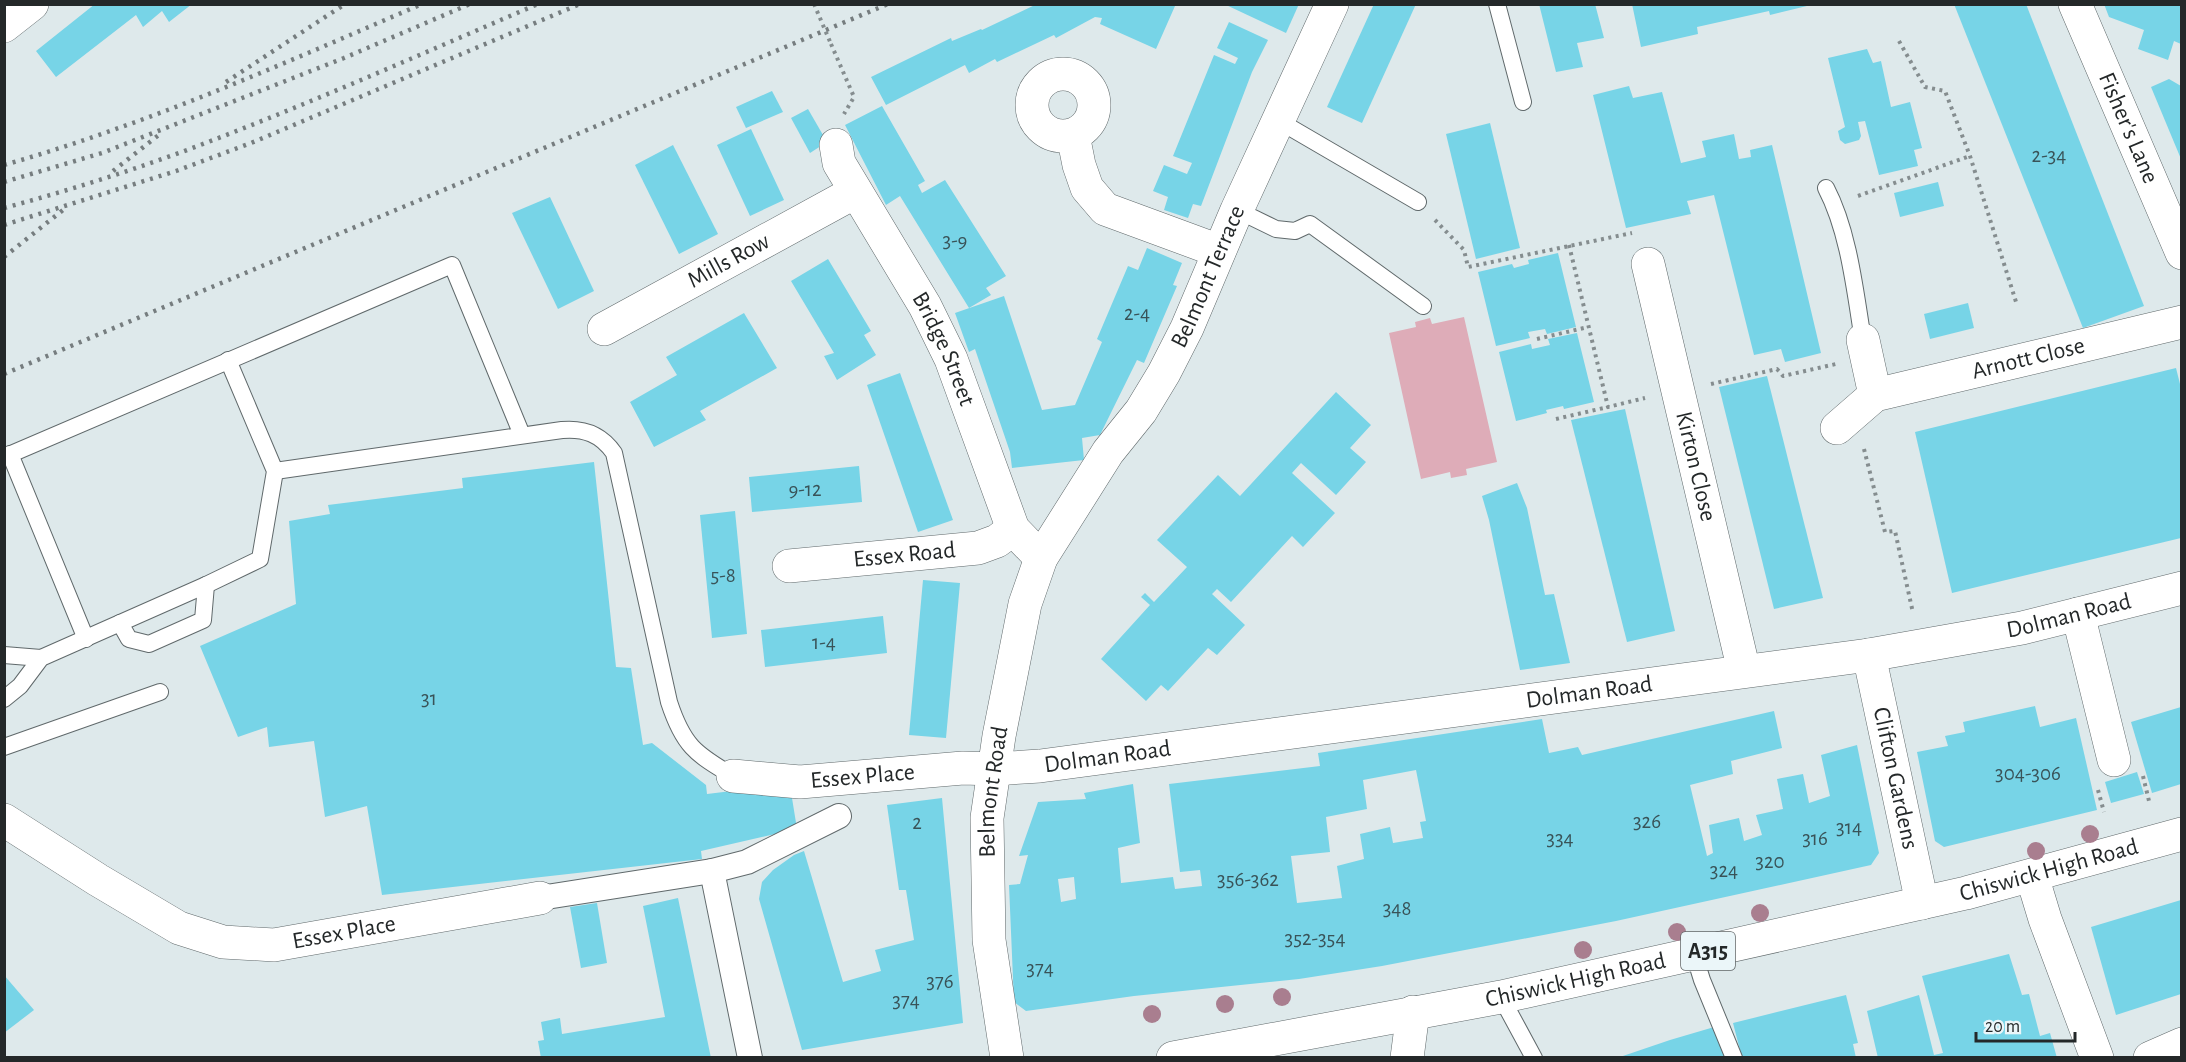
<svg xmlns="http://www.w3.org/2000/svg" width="2186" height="1062" font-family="'Alegreya Sans',sans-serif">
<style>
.green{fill:#deacb8}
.building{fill:#77d4e7;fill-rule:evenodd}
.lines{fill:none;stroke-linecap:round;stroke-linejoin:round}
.service-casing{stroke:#60696b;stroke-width:18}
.pedestrian-casing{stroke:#60696b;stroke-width:26}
.minor-casing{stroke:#60696b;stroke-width:34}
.primary-casing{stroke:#60696b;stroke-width:34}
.path{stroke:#858d8f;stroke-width:4;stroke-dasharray:3 4.5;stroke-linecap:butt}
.service{stroke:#fff;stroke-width:16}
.pedestrian{stroke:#fff;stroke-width:24}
.minor{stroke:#fff;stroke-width:33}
.primary{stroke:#fff;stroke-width:33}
.rail{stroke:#767d7f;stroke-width:4.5;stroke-dasharray:3 6;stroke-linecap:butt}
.path-bridge{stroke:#858d8f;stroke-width:4;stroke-dasharray:3 4.5;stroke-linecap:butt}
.tree{fill:#a97e8f}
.labels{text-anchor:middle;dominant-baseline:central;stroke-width:4.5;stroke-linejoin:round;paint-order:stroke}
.number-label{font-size:21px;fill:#395358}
.shield{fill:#ebf6f9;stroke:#606667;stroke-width:1.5}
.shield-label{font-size:22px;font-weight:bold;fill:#242829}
.street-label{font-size:24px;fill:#242829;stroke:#ebf6f9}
</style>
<rect width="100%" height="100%" fill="#dee9eb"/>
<path class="green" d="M 1464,317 L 1497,462 L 1466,469 L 1467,475 L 1451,478 L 1450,472 L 1421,479 L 1389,333 L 1416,327 L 1415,322 L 1430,318 L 1432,324 Z"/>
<g class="building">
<path d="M 95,4 L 192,4 L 169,22 L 162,11 L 143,27 L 136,15 L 56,77 L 36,51 Z"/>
<path d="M 1037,4 L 1175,6 L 1156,49 L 1100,24 L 1102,18 L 1095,17 L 1056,38 L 1054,35 L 997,62 L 995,59 L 969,73 L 965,65 L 886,105 L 871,77 L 951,38 L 952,41 L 981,29 L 982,30 Z"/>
<path d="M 1224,4 L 1299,4 L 1286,33 Z"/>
<path d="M 1374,4 L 1416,4 L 1362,123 L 1327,107 Z"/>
<path d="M 1539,4 L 1595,4 L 1604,38 L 1577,43 L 1583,67 L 1556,72 Z"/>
<path d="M 1632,4 L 1811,4 L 1811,5 L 1770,15 L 1769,11 L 1697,27 L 1698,34 L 1641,47 Z"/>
<path d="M 1954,4 L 2026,4 L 2144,306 L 2083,328 Z"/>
<path d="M 2104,4 L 2181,4 L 2181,44 L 2174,41 L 2168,60 L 2138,49 L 2144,30 L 2109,17 Z"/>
<path d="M 1229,22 L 1268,40 L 1252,72 L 1201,206 L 1193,204 L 1188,218 L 1164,210 L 1168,197 L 1153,191 L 1164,165 L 1187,174 L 1192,163 L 1173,156 L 1214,55 L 1235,64 L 1238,58 L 1217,48 Z"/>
<path d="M 1867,49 L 1873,63 L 1881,61 L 1891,107 L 1910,102 L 1922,148 L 1914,150 L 1918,166 L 1879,175 L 1865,121 L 1858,122 L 1861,136 L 1859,140 L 1845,144 L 1840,140 L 1838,131 L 1845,127 L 1828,58 Z"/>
<path d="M 2169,79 L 2181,86 L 2181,159 L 2151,87 Z"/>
<path d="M 1629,86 L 1633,98 L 1662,92 L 1681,163 L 1706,157 L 1702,141 L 1734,134 L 1739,159 L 1751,157 L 1750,150 L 1772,145 L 1821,353 L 1785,362 L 1781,349 L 1754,355 L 1714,195 L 1687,201 L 1691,214 L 1626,228 L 1593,95 Z"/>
<path d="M 772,91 L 783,112 L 746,128 L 736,107 Z"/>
<path d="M 882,106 L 925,181 L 918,185 L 922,193 L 945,180 L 1006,276 L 986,288 L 991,295 L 969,308 L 900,196 L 886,205 L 845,125 Z"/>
<path d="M 808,109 L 827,142 L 810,153 L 791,118 Z"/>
<path d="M 1490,123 L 1520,248 L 1476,259 L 1446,134 Z"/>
<path d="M 751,129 L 784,200 L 750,216 L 717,145 Z"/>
<path d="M 673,145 L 718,234 L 679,254 L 635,165 Z"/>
<path d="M 1938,182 L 1944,206 L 1900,217 L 1894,193 Z"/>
<path d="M 550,197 L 594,291 L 558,309 L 512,213 Z"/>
<path d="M 1147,248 L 1182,263 L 1173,285 L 1177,286 L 1144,363 L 1137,360 L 1100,435 L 1082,438 L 1084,460 L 1012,468 L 1010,452 L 975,349 L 969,352 L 955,313 L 1004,296 L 1042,410 L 1075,405 L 1102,342 L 1097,339 L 1128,266 L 1138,270 Z"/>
<path d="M 1558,253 L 1576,327 L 1547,334 L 1545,329 L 1528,332 L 1530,338 L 1496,346 L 1478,272 L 1512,264 L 1514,268 L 1529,264 L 1528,260 Z"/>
<path d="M 828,259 L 871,331 L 864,335 L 876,355 L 837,380 L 824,356 L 834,353 L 791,281 Z"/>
<path d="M 1968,303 L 1974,328 L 1930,339 L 1924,314 Z"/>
<path d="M 744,313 L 777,368 L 700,411 L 706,420 L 654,447 L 630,402 L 677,375 L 666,357 Z"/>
<path d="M 1577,333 L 1594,402 L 1564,409 L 1563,406 L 1546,410 L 1547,413 L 1516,421 L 1499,352 L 1531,344 L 1532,349 L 1550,345 L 1548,339 Z"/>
<path d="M 2176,368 L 2181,388 L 2181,538 L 1952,593 L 1915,432 Z"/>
<path d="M 900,373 L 953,520 L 918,532 L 867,385 Z"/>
<path d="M 1767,376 L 1823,598 L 1774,609 L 1719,387 Z"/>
<path d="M 1336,392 L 1371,425 L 1350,448 L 1366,462 L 1336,495 L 1301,463 L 1292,473 L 1335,513 L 1303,547 L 1292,536 L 1231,602 L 1217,589 L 1212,594 L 1245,625 L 1217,655 L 1208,648 L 1168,691 L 1161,685 L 1146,701 L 1101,659 L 1150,605 L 1141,597 L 1145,593 L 1154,602 L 1187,567 L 1157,540 L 1218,475 L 1240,496 Z"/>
<path d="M 1625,409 L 1675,631 L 1627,642 L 1571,420 Z"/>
<path d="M 594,462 L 616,667 L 631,668 L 643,745 L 652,743 L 706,785 L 707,794 L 740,790 L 792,798 L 797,829 L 701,851 L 702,859 L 382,895 L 367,806 L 325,817 L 314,741 L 269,747 L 267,727 L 238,737 L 200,646 L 296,604 L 289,521 L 330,514 L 328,505 L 463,488 L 462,478 Z"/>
<path d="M 859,466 L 862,502 L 752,512 L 749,477 Z"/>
<path d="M 1517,483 L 1527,508 L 1545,595 L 1554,594 L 1570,663 L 1520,670 L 1489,520 L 1482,496 Z"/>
<path d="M 735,511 L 747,634 L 712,638 L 700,515 Z"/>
<path d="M 923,580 L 960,583 L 946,738 L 909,735 Z"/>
<path d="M 883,616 L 887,653 L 765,667 L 761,630 Z"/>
<path d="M 2035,706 L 2040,727 L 2076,718 L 2097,810 L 1944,847 L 1935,841 L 1917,752 L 1948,746 L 1945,736 L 1965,732 L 1963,722 Z"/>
<path d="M 2181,707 L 2181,784 L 2152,793 L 2131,722 Z"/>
<path d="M 1774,711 L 1782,748 L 1731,761 L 1733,774 L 1690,785 L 1707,856 L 1713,853 L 1709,825 L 1739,818 L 1744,841 L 1762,835 L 1756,815 L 1783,809 L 1777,779 L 1803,774 L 1809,803 L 1830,796 L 1821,755 L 1857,745 L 1879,853 L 1871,865 L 1616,921 L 1382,966 L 1299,979 L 1134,996 L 1026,1011 L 1014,1002 L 1009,885 L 1020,884 L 1028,855 L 1019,856 L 1038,802 L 1086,799 L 1084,793 L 1133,784 L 1140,843 L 1118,848 L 1121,883 L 1173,877 L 1175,889 L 1202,886 L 1200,870 L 1180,872 L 1169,784 L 1320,766 L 1318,753 L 1542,719 L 1549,753 L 1578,747 L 1582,755 ZM 1416,770 L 1426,821 L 1420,822 L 1423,838 L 1393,843 L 1390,827 L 1360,834 L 1364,859 L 1337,866 L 1342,898 L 1297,903 L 1291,856 L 1330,852 L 1326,817 L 1367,809 L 1363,780 ZM 1074,877 L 1076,899 L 1061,902 L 1058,879 Z"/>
<path d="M 2137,772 L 2144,794 L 2111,803 L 2105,782 Z"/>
<path d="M 942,798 L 963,1023 L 802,1050 L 759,899 L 762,882 L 773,870 L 794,855 L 804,851 L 843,982 L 881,971 L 875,950 L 914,940 L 906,890 L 899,890 L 887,805 Z"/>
<path d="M 678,898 L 711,1058 L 541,1058 L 538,1041 L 544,1040 L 541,1022 L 560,1018 L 562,1034 L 665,1017 L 643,906 Z"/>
<path d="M 2181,900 L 2181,994 L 2116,1015 L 2091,927 Z"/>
<path d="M 597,903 L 607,963 L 581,968 L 570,907 Z"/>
<path d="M 2009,954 L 2022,995 L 2029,994 L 2040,1036 L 2050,1033 L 2057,1058 L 1878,1058 L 1867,1011 L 1919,995 L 1934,1055 L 1943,1053 L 1922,976 Z"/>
<path d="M 4,975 L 34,1010 L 4,1033 Z"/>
<path d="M 1846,995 L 1858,1043 L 1853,1044 L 1856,1058 L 1742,1058 L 1733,1023 Z"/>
<path d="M 1721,1025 L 1731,1058 L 1617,1058 L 1670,1040 Z"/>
</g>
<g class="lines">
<defs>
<g id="service">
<path d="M 1497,4 L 1523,102"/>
<path d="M 1279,121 L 1418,202"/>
<path d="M 1826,188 C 1849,232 1855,291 1863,340"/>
<path d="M 1237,210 L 1276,229 L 1295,231 L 1310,224 L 1423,306"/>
<path d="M 10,454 L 86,639"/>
<path d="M 4,457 L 452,265 L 522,435"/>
<path d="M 275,471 L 562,430 C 584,428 601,434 614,453 L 669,702 C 683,745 695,754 733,776"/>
<path d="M 120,623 L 129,639 L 149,644 L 203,620 L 206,585"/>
<path d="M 4,655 L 41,658"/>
<path d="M 4,699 L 20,686 L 41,658 L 206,585 L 260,559 L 275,471 L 228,360"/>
<path d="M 4,747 L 160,692"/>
<path d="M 1694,954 L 1702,980 L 1734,1058"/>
<path d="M 1501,997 L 1534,1058"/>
</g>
<g id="pedestrian">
<path d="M 712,871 L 750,1058"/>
<path d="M 540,898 L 712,871 L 747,862 L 839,816"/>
</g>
<g id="minor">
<path id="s1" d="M 2075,4 L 2182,253"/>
<path d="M 4,26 L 32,4"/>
<circle cx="1063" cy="105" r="31"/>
<path d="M 1073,135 L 1079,165 L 1087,188 L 1105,209 L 1219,251"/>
<path id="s2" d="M 836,145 L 839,163 L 925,306 L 951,359 L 1013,529 L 1041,558"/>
<path id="s3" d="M 1648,264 L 1744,671"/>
<path id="s4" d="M 604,329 L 855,192"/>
<path d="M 1863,340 L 1875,395"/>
<path id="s5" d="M 1837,428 L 1875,395 L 2182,322"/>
<path id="s6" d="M 789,566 L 978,548 L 997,541 L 1013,529"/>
<path d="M 2078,614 L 2114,760"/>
<path id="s7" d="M 1869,655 L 1922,903"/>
<path id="s8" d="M 733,776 L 800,782 L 963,768 L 994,769 L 1040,766 L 1869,655 L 2022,628 L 2182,588"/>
<path id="s9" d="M 4,820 L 98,880 L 179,928 L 223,942 L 274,945 L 540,898"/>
<path d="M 2032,876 L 2045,919 L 2097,1058"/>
<path id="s10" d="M 1007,1058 L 989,940 L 987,818 L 999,736 L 1025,604 L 1041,558 L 1108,452 L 1141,411 L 1164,373 L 1187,328 L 1237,210 L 1332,4"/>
<path d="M 2150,1058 L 2182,1044"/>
</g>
<g id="primary">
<path id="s11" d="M 1173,1058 L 1501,997 L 1694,954 L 1966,893 L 2182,834"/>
<path d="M 1407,1058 L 1413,1012"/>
</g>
</defs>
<use href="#service" class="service-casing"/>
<use href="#pedestrian" class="pedestrian-casing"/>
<use href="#minor" class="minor-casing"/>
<use href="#primary" class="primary-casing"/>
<g class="path">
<path d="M 1899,41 L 1925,87 L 1945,91 L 1970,156 L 2017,305"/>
<path d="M 831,44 L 854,97 L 844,114"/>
<path d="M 1858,196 L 1970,156"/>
<path d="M 1435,220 L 1464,250 L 1468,267 L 1632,233"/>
<path d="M 1569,245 L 1608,407 L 1645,398"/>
<path d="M 1537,339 L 1588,327"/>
<path d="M 1711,384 L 1777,369 L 1783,376 L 1836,364"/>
<path d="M 1556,419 L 1608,407"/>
<path d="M 1864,449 L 1885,532 L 1895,531 L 1913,613"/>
<path d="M 2143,776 L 2149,801"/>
<path d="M 2098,790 L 2104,812"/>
</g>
<use href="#service" class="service"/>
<use href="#pedestrian" class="pedestrian"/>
<use href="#minor" class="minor"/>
<use href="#primary" class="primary"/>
<g class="rail">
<path d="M 226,82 L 345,4"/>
<path d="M 4,165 C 148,124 285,63 422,4"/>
<path d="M 113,171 L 160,134"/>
<path d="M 4,182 L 102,153 L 344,58 L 470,4"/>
<path d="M 4,208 C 63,192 121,174 179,153 C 300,108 419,55 538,4"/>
<path d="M 4,225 L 176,171 L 251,143 L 580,4"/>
<path d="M 4,257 L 63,210"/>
<path d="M 4,374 L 888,4"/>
</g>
<path class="path-bridge" d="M 814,4 L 831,44"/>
</g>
<g class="tree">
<circle cx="2090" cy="834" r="9"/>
<circle cx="2036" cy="851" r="9"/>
<circle cx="1760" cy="913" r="9"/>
<circle cx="1677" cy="932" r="9"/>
<circle cx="1583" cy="950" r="9"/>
<circle cx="1282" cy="997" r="9"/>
<circle cx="1225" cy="1004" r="9"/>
<circle cx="1152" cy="1014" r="9"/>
</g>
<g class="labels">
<g class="number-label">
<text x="2049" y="155">2-34</text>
<text x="955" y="240">3-9</text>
<text x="1137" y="313">2-4</text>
<text x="805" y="489">9-12</text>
<text x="723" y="575">5-8</text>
<text x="824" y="642">1-4</text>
<text x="429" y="698">31</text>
<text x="2028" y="773">304-306</text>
<text x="1647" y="821">326</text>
<text x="917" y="822">2</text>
<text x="1849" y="827">314</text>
<text x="1560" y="838">334</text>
<text x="1815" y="838">316</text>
<text x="1770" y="861">320</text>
<text x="1724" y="870">324</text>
<text x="1248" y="879">356-362</text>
<text x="1397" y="908">348</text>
<text x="1315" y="938">352-354</text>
<text x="1040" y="968">374</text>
<text x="940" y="981">376</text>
<text x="906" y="1000">374</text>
</g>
<rect class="shield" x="1681" y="932" width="54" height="38" rx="4.5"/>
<g class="shield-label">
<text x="1708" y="951">A315</text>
</g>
<g class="street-label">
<text stroke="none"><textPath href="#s1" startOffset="135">Fisher's Lane</textPath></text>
<text stroke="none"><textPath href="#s4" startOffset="142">Mills Row</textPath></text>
<text stroke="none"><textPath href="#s10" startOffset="836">Belmont Terrace</textPath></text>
<text stroke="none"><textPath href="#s2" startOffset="232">Bridge Street</textPath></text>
<text stroke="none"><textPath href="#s5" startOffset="208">Arnott Close</textPath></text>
<text stroke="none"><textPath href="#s3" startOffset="208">Kirton Close</textPath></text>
<text stroke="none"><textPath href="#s6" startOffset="116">Essex Road</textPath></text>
<text stroke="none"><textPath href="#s8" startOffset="1348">Dolman Road</textPath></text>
<text stroke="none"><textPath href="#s8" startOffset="862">Dolman Road</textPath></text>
<text stroke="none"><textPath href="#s8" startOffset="376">Dolman Road</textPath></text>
<text stroke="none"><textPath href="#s8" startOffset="130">Essex Place</textPath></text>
<text stroke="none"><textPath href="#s7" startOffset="126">Clifton Gardens</textPath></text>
<text stroke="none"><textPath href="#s10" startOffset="268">Belmont Road</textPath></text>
<text stroke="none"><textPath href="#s11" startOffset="896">Chiswick High Road</textPath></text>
<text stroke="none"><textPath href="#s9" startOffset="374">Essex Place</textPath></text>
<text stroke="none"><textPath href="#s11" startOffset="410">Chiswick High Road</textPath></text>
</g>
</g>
<rect width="2186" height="1062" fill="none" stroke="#242829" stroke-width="12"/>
<path d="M1976 1032v9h99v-9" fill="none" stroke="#242829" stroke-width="3"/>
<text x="1985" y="1032" font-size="18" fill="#242829" stroke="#ebf6f9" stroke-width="4.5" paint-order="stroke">20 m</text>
</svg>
